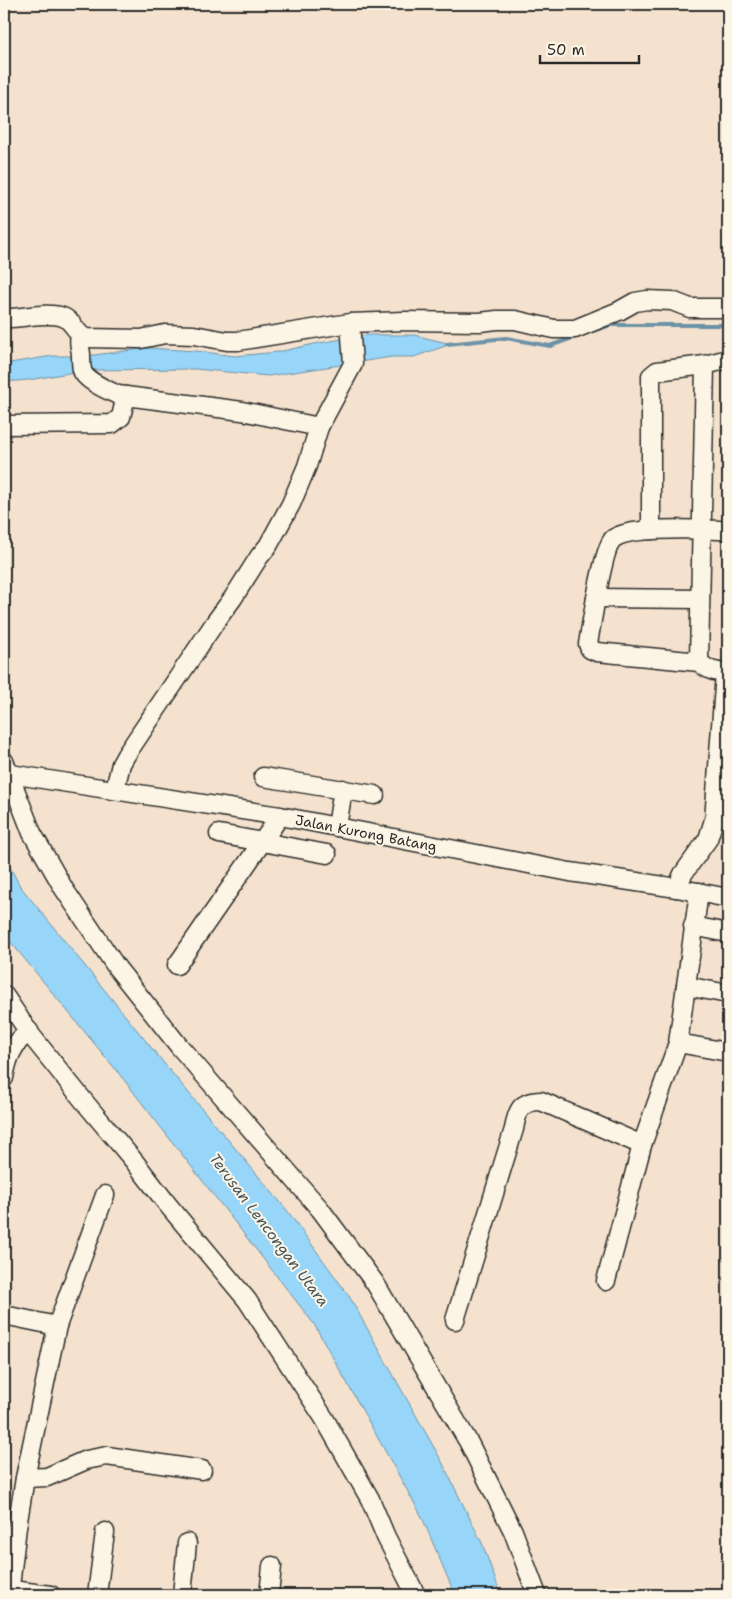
<svg xmlns="http://www.w3.org/2000/svg" width="732" height="1599" font-family="'Shantell Sans',sans-serif">
<style>
.water{fill:#98d6f9;stroke:#6c92a7}
.lines{fill:none;stroke-linecap:round;stroke-linejoin:round}
.stream{stroke:#6c92a7;stroke-width:4}
.minor-casing{stroke:#2b2b2b;stroke-width:21}
.minor{stroke:#fcf5e5;stroke-width:18}
.labels{text-anchor:middle;dominant-baseline:central;stroke-width:4;stroke-linejoin:round;paint-order:stroke}
.street-label{font-size:14px;fill:#2b2b2b;stroke:#fcf5e5}
.water-label{font-size:15px;font-style:italic;fill:#46565e;stroke:#fcf5e5}
</style>
<rect width="100%" height="100%" fill="#f5e2ce"/>
<filter id="ink" filterUnits="userSpaceOnUse"><feTurbulence type="fractalNoise" baseFrequency=".02" numOctaves="2"/><feDisplacementMap in="SourceGraphic" scale="10" xChannelSelector="R" yChannelSelector="G"/><feConvolveMatrix kernelMatrix="1 2 1 2 8 2 1 2 1" color-interpolation-filters="sRGB"/></filter>
<g filter="url(#ink)">
<g class="water">
<path d="M 366,335 L 414,335 L 451,344 L 414,357 L 392,357 L 268,376 L 195,369 L 86,370 L 29,380 L 4,382 L 4,364 L 52,356 L 86,356 L 148,348 L 196,351 L 235,356 L 278,352 L 319,343 Z"/>
<path d="M 4,856 L 20,886 L 167,1067 L 286,1209 L 349,1296 L 441,1460 L 482,1543 L 501,1595 L 455,1595 L 421,1515 L 314,1324 L 117,1071 L 4,934 Z"/>
</g>
<g class="lines">
<g class="stream">
<path d="M 589,332 L 611,325 L 728,325"/>
<path d="M 447,344 L 506,338 L 550,346 L 578,336"/>
</g>
<defs>
<g id="minor">
<path d="M 4,318 C 21,319 47,311 63,317 C 74,321 75,334 86,338 L 141,339 L 165,334 L 194,335 L 227,341 L 238,341 L 350,323 L 404,321 L 480,322 L 497,320 L 515,320 L 554,329 L 575,329 L 619,311 L 635,302 L 647,300 L 672,301 L 690,308 L 728,308"/>
<path d="M 80,335 C 78,344 80,345 81,354 C 81,359 81,365 82,370 C 84,380 109,391 118,395 L 242,411 L 319,427 L 307,466 L 291,504 L 268,546 L 259,557 L 233,598 L 216,621 L 126,755 L 121,764 L 115,789"/>
<path d="M 4,425 L 112,424 L 121,417 L 126,396"/>
<path d="M 319,427 L 353,364 L 350,323"/>
<path d="M 651,530 L 651,376 L 657,371 L 705,365 L 728,359"/>
<path d="M 728,530 C 706,530 629,525 613,539 C 603,549 591,626 588,644 L 590,649 L 597,652 L 699,662 C 709,671 715,672 728,673"/>
<path d="M 596,598 L 700,599"/>
<path d="M 699,662 L 705,365"/>
<path d="M 4,761 L 32,833 L 64,889 L 117,968 L 179,1046 L 320,1209 L 375,1283 L 469,1443 L 513,1531 L 537,1595"/>
<path d="M 4,773 L 280,816 L 570,872 L 677,888 L 728,898"/>
<path d="M 263,777 L 375,795"/>
<path d="M 337,827 L 343,789"/>
<path d="M 219,834 L 327,854"/>
<path d="M 677,888 L 683,874 L 708,839 L 714,820 L 725,673"/>
<path d="M 693,926 L 728,933"/>
<path d="M 177,965 L 280,816"/>
<path d="M 686,986 L 728,994"/>
<path d="M 4,995 L 30,1034 L 87,1105 L 134,1161 L 168,1205 L 247,1300 L 324,1418 L 370,1499 L 386,1537 L 416,1595"/>
<path d="M 678,1043 L 728,1052"/>
<path d="M 4,1078 C 7,1058 13,1044 29,1031"/>
<path d="M 606,1281 L 642,1145 L 678,1043 L 699,892"/>
<path d="M 4,1315 L 57,1326 L 25,1478 L 17,1527 L 9,1595"/>
<path d="M 455,1320 L 514,1129 C 517,1111 520,1101 541,1101 L 642,1145"/>
<path d="M 57,1326 L 105,1195"/>
<path d="M 25,1478 L 47,1477 L 86,1460 L 107,1456 L 202,1470"/>
<path d="M 4,1589 L 51,1595"/>
<path d="M 97,1595 L 105,1532"/>
<path d="M 182,1595 L 187,1543"/>
<path d="M 269,1595 L 272,1566"/>
</g>
</defs>
<use href="#minor" class="minor-casing"/>
<use href="#minor" class="minor"/>
</g>
</g>
<g class="labels">
<g class="street-label">
<text transform="translate(366 833) rotate(11)">Jalan Kurong Batang</text>
</g>
<g class="water-label">
<text transform="translate(269 1230) rotate(53)">Terusan Lencongan Utara</text>
</g>
</g>
<rect width="732" height="1599" fill="none" stroke="#fcf5e5" stroke-width="20"/>
<rect x="10" y="10" width="712" height="1579" fill="none" stroke="#2b2b2b" stroke-width="2" filter="url(#ink)"/>
<path d="M540 55v8h99v-8" fill="none" stroke="#2b2b2b" stroke-width="2.5"/>
<text x="547" y="55" font-size="15" fill="#2b2b2b" stroke="#fcf5e5" stroke-width="4" paint-order="stroke">50 m</text>
</svg>
